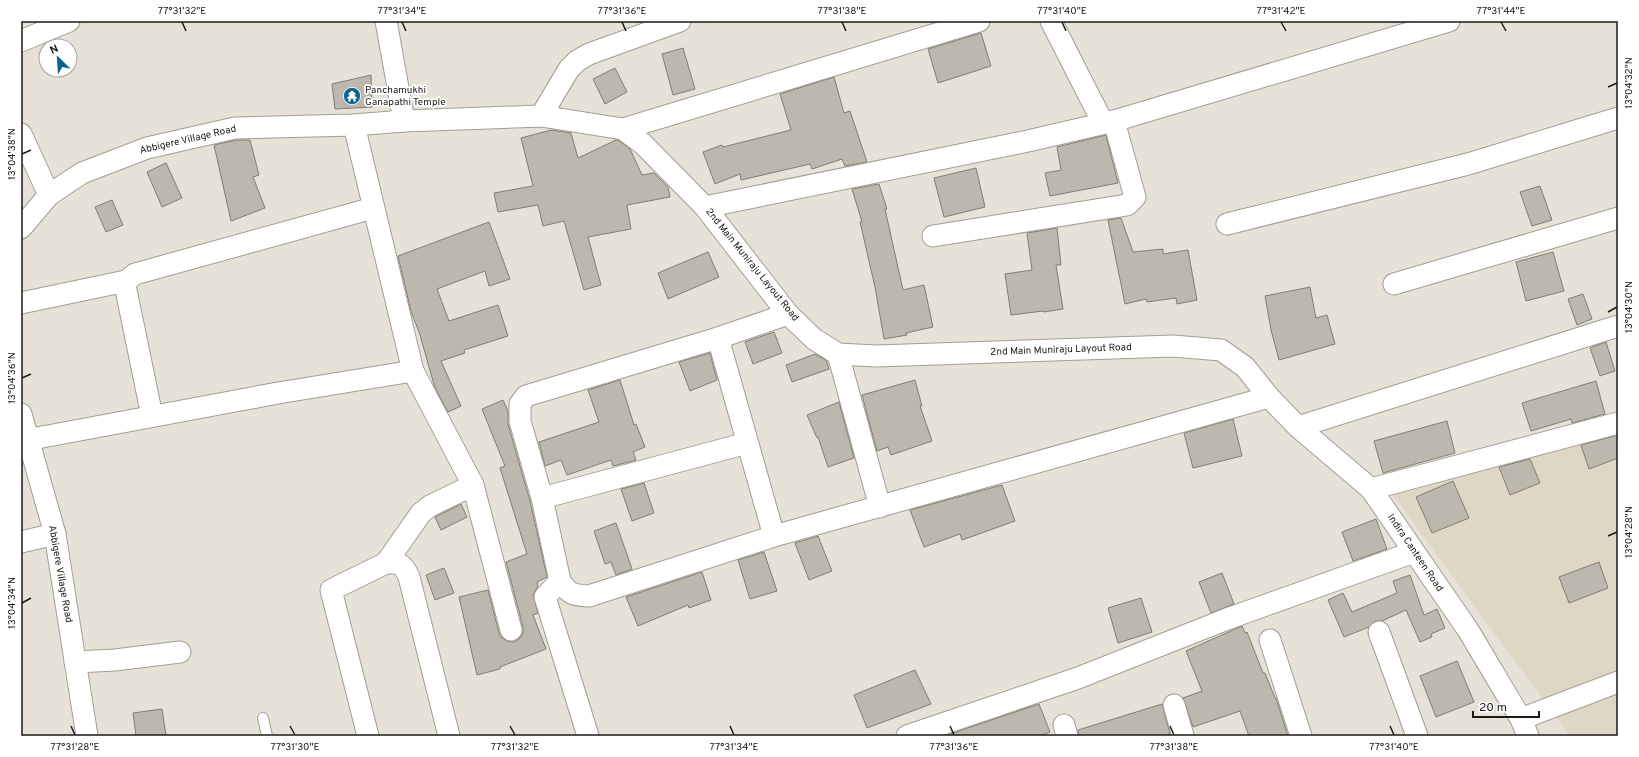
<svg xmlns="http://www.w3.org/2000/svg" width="1639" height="757" font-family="Overpass,sans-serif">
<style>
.built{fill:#ded7c5}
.building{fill:#bcb8ad;stroke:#817d73}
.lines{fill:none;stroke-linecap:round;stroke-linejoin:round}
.service-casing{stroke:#a29e94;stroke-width:12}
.minor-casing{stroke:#a29e94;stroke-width:23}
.service{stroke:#fff;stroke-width:10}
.minor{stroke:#fff;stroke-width:21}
.ticks{fill:none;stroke:#1b1a16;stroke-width:1.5}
.labels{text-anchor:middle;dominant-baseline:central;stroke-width:3.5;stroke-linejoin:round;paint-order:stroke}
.poi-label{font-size:10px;fill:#1b1a16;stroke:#fff;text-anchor:start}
.street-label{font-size:10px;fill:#1b1a16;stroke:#fff}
.neatline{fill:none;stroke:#1b1a16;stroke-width:1.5}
.ticks-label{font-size:10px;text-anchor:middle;fill:#1b1a16}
</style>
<rect width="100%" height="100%" fill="#e6e2d7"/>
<path class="built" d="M 1618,429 L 1618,736 L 1570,736 L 1392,494 Z"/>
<g class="building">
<path d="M 981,33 L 991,66 L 938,83 L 928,49 Z"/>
<path d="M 683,48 L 695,89 L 673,95 L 662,54 Z"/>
<path d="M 615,68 L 627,92 L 605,104 L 593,79 Z"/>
<path d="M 371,75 L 372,107 L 335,109 L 332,84 Z"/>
<path d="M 834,77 L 844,113 L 850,111 L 867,162 L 845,166 L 842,159 L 812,169 L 810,164 L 741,180 L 740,174 L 715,184 L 703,152 L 722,145 L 723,147 L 791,130 L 780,94 Z"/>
<path d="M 551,130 L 571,133 L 578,158 L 616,140 L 618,140 L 630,149 L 642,175 L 654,173 L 668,187 L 670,197 L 627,205 L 631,229 L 588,237 L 601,285 L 584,290 L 564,221 L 543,226 L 538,205 L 498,212 L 494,193 L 533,186 L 521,138 Z"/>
<path d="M 1106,135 L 1118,183 L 1050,196 L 1045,173 L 1061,170 L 1057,147 Z"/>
<path d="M 236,140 L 250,140 L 259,175 L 253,177 L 265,208 L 231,221 L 214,145 Z"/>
<path d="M 166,163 L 182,198 L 162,207 L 147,172 Z"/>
<path d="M 976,168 L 985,207 L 944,217 L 934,178 Z"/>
<path d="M 879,184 L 887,209 L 885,209 L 903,290 L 924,285 L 933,327 L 906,333 L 907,335 L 884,339 L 875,287 L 860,222 L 862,222 L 852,189 Z"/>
<path d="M 1540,186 L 1552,220 L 1532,226 L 1520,192 Z"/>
<path d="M 112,200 L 123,225 L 106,232 L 95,207 Z"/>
<path d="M 1121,218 L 1133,252 L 1163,249 L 1163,254 L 1188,250 L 1197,300 L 1177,304 L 1176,298 L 1147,302 L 1146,299 L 1125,304 L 1108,220 Z"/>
<path d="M 489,222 L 510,279 L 489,286 L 485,271 L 437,289 L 449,321 L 498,305 L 508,336 L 464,350 L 465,353 L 441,361 L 461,406 L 448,412 L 435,388 L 420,335 L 411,311 L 398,256 Z"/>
<path d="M 1057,228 L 1061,265 L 1056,265 L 1063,309 L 1044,312 L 1043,311 L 1011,315 L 1005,274 L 1032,270 L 1027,233 Z"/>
<path d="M 708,252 L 719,277 L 668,299 L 658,273 Z"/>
<path d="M 1553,252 L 1564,291 L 1526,301 L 1516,262 Z"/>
<path d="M 1310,287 L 1316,318 L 1327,315 L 1335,344 L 1279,360 L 1271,330 L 1265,296 Z"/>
<path d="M 1583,294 L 1592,319 L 1577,325 L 1568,299 Z"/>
<path d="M 774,332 L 782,353 L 753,364 L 745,342 Z"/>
<path d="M 1606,342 L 1615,371 L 1600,376 L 1590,348 Z"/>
<path d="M 710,353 L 717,380 L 690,391 L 679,362 Z"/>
<path d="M 815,354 L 826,360 L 829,369 L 792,382 L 786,365 Z"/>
<path d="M 620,380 L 634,425 L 636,424 L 645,447 L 633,452 L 636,460 L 613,466 L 611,460 L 567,475 L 561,460 L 545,466 L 539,442 L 599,422 L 588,390 Z"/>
<path d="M 915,380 L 922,406 L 920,406 L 932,441 L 891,455 L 888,447 L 877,451 L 862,395 Z"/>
<path d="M 1596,381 L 1605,414 L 1572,423 L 1571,419 L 1531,431 L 1522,403 Z"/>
<path d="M 503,400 L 508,411 L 508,424 L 530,501 L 547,577 L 537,582 L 538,586 L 533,595 L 538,613 L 533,615 L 546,649 L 500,667 L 500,669 L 477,675 L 459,597 L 488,590 L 499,633 L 502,638 L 507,641 L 514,642 L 519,639 L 523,633 L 523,627 L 506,562 L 527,554 L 500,468 L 505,466 L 482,409 Z"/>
<path d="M 839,402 L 854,458 L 828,467 L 818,437 L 817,438 L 807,415 Z"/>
<path d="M 1233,419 L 1242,456 L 1193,468 L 1184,433 Z"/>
<path d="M 1447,421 L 1455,453 L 1383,473 L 1374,441 Z"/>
<path d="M 1618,435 L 1618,458 L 1589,469 L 1581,445 Z"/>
<path d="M 1530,459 L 1540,483 L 1510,495 L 1499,467 Z"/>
<path d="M 1453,481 L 1469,518 L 1432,533 L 1416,497 Z"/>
<path d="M 644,483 L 654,513 L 632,521 L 621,489 Z"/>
<path d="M 1002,485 L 1015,521 L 962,540 L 960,534 L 924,547 L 910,510 Z"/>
<path d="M 461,504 L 467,517 L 441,530 L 435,517 Z"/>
<path d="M 1376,519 L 1387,549 L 1353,561 L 1342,532 Z"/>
<path d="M 616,523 L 632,569 L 616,575 L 611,562 L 605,564 L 594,531 Z"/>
<path d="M 818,536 L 832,571 L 809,580 L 795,543 Z"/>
<path d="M 764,552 L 777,591 L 750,599 L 738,560 Z"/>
<path d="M 1599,562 L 1608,588 L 1569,603 L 1559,577 Z"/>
<path d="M 444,568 L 454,593 L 435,600 L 426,575 Z"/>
<path d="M 702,572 L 711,600 L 689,608 L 688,605 L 638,626 L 626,597 Z"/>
<path d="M 1222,573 L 1234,604 L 1211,613 L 1199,582 Z"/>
<path d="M 1410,575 L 1424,615 L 1437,609 L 1445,628 L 1431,634 L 1432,637 L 1420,642 L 1406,610 L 1382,621 L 1375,621 L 1369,627 L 1344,637 L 1328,600 L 1343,593 L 1352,612 L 1397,593 L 1393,581 Z"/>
<path d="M 1141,598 L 1152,632 L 1118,643 L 1108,608 Z"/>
<path d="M 1242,626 L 1245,633 L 1247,632 L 1263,673 L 1265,673 L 1275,698 L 1276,698 L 1288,736 L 1249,736 L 1240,711 L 1193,727 L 1183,698 L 1202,691 L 1186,651 Z"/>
<path d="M 1457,661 L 1474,702 L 1436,717 L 1420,676 Z"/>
<path d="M 915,670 L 931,704 L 867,728 L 854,695 Z"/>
<path d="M 1039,704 L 1050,732 L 1039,736 L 944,736 Z"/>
<path d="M 1162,704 L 1170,734 L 1164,736 L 1079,736 L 1078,730 Z"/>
<path d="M 162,709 L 166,736 L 136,736 L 133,713 Z"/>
</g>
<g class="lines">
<defs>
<path id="service" d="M 263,718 L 267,736"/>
<g id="minor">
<path d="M 386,21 L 404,121"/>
<path d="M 1051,21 L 1103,123"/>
<path d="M 21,41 L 69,21"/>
<path d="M 541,116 L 569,69 L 577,61 L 589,54 L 680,21"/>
<path d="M 623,129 L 979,21"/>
<path d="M 21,134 L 49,195"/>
<path d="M 705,207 L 1028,141 L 1114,121 L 1449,21"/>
<path d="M 1227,224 L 1468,164 L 1618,118"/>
<path d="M 21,228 L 49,195 L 82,173 L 147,148 L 235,128 L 354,125 L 404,121 L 541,116 L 623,129 L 643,144 L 705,207 L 788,314 L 814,339 L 838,354 L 876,356 L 1173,346 L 1221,350 L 1245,367 L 1269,397 L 1298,427 L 1371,489 L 1468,630 L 1521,719 L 1528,736"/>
<path d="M 933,236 L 1127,205 L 1135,197 L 1114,121"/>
<path d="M 1394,284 L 1618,218"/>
<path d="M 21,303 L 126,281"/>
<path d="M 788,314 L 718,338 L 526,396 L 520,404 L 520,421 L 542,498 L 560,581 C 570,595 573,595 589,596 L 774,536 L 1269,397"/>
<path d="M 718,338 L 774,536"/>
<path d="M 838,354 L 880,507"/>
<path d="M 413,371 L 473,485 L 511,630"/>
<path d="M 21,414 L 55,534 L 87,736"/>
<path d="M 152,416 L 125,285 L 126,281 L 135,274 L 373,208"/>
<path d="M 1298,427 L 1618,326"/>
<path d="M 21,441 L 278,393 L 413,371 L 354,125"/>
<path d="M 1371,489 L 1618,423"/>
<path d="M 542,498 L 747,443"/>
<path d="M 21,542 L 55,534"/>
<path d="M 386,563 L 421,513 L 430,506 L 473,485"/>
<path d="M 560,581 L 545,597 L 588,736"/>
<path d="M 1379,632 L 1417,736"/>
<path d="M 1270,640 L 1301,736"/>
<path d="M 75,662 L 115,660 L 180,652"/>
<path d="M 1174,705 L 1183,736"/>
<path d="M 1521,719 L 1618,682"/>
<path d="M 1064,725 L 1067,736"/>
<path d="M 368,736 L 331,590 L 386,563 C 400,562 403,564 409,577 L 449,736"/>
<path d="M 907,736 L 1078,678 L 1227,619 L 1414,552"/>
</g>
</defs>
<use href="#service" class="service-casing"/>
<use href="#minor" class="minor-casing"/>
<use href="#service" class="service"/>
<use href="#minor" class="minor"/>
</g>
<path class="ticks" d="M 182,22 L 186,31M 402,22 L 406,31M 622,22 L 626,31M 842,22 L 846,31M 1062,22 L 1066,31M 1281,22 L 1286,31M 1501,22 L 1506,31M 1608,87 L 1617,83M 22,154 L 31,150M 1608,312 L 1617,307M 22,378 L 31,374M 1608,536 L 1617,532M 22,603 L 31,598M 71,726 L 75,735M 290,726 L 295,735M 510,726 L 515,735M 730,726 L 734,735M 950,726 L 954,735M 1170,726 L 1174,735M 1390,726 L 1394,735"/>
<defs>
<symbol id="temple-disc" viewBox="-11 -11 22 22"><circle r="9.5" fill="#086293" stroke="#fff"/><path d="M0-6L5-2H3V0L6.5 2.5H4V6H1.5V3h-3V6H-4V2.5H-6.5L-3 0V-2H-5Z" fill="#fff"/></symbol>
</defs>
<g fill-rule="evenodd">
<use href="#temple-disc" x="342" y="86" width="20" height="20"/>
</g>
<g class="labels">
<g class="poi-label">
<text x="365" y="90">Panchamukhi<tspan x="365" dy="12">Ganapathi Temple</tspan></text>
</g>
<g class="street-label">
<text transform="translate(188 140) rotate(-13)">Abbigere Village Road</text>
<text transform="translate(752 265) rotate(51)">2nd Main Muniraju Layout Road</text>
<text transform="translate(1061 350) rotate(-2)">2nd Main Muniraju Layout Road</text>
<text transform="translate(1415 553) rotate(56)">Indira Canteen Road</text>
<text transform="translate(60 574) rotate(80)">Abbigere Village Road</text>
</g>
</g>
<rect width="1639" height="757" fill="none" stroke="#ffffff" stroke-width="44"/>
<g transform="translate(58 58) rotate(335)"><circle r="19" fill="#ffffff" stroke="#a4a3a2"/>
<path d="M0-3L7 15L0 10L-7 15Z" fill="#086293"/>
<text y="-6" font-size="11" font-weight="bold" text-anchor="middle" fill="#1b1a16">N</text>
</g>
<path d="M1473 711v6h66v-6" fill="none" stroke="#1b1a16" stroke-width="2"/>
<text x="1479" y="711" font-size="12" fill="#1b1a16" stroke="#ffffff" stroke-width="3" paint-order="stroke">20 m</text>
<rect x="22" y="22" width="1595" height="713" class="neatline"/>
<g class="ticks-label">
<text x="182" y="14">77°31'32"E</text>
<text x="402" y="14">77°31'34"E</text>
<text x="622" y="14">77°31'36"E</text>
<text x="842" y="14">77°31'38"E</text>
<text x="1062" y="14">77°31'40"E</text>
<text x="1281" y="14">77°31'42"E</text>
<text x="1501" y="14">77°31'44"E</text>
<text transform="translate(1628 83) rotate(-90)" y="4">13°04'32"N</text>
<text transform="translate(11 154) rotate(-90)" y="4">13°04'38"N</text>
<text transform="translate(1628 307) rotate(-90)" y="4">13°04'30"N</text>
<text transform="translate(11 378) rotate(-90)" y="4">13°04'36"N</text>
<text transform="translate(1628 532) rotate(-90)" y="4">13°04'28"N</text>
<text transform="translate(11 603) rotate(-90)" y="4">13°04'34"N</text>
<text x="75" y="750">77°31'28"E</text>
<text x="295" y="750">77°31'30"E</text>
<text x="515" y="750">77°31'32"E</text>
<text x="734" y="750">77°31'34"E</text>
<text x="954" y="750">77°31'36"E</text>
<text x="1174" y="750">77°31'38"E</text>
<text x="1394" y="750">77°31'40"E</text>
</g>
</svg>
